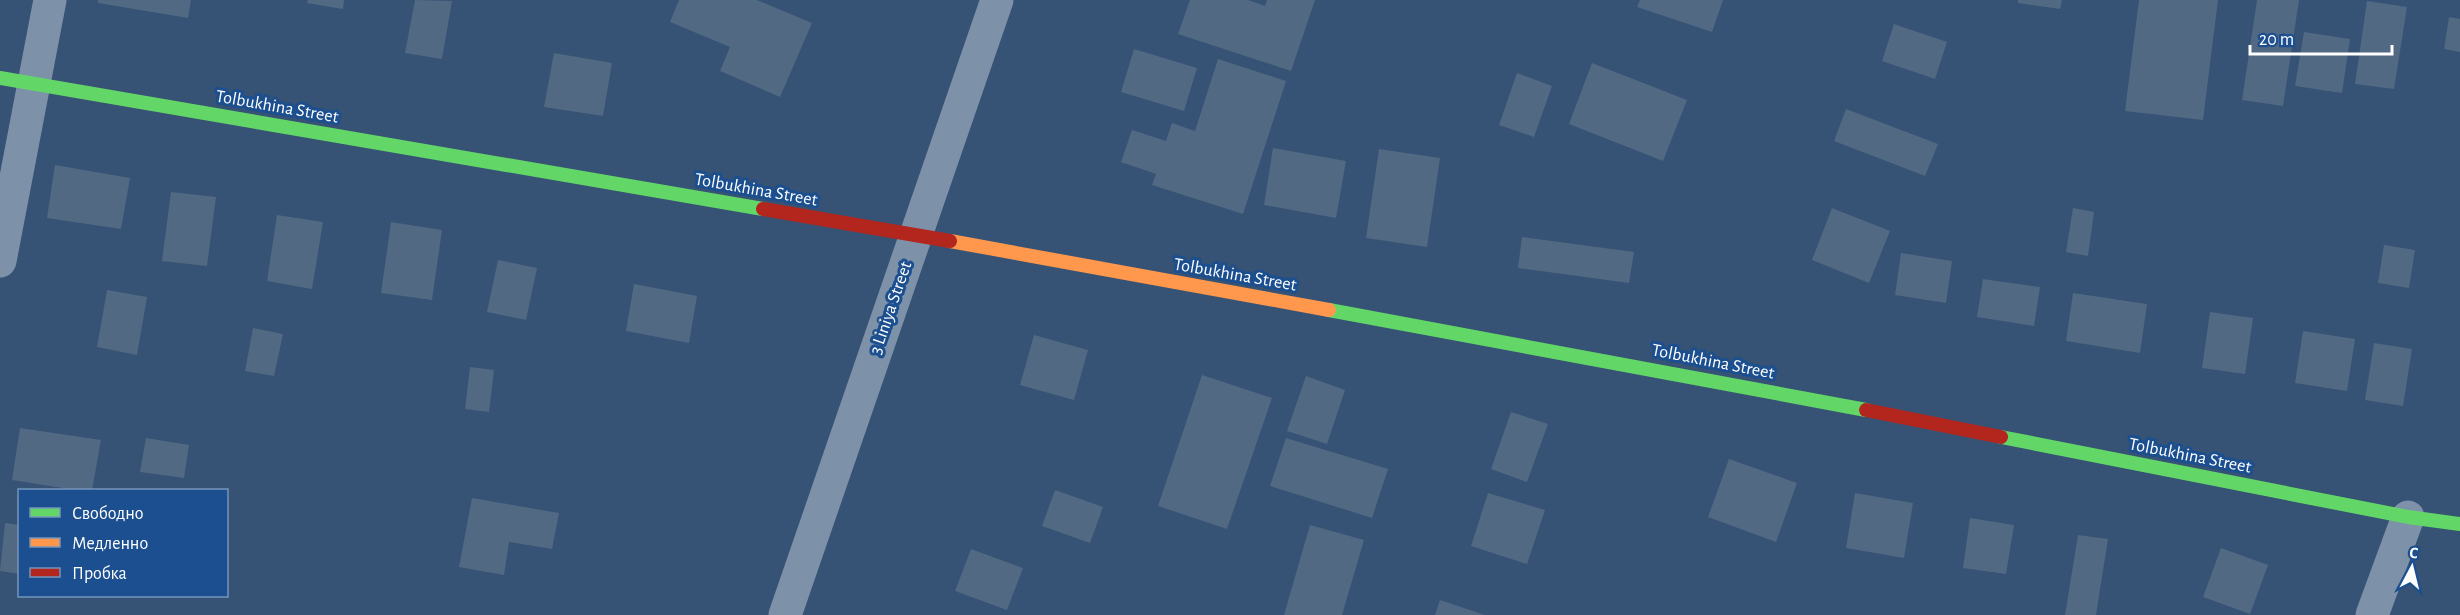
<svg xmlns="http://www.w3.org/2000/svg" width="2460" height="615" font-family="'Alegreya Sans',sans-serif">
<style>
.building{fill:#526984}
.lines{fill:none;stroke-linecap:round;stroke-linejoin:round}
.street{stroke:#7d92a8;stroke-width:33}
.fast{stroke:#63d668;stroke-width:14}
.slow{stroke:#ff974d;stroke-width:14}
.jam{stroke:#b3261e;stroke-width:14}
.labels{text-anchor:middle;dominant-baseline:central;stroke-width:6;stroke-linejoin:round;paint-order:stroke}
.street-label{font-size:18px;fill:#fff;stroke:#1b4f8f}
</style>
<rect width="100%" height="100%" fill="#365274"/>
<g class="building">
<path d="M 98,0 L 191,0 L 188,18 L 98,3 Z"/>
<path d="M 308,0 L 344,0 L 343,9 L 307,3 Z"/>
<path d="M 415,0 L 452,1 L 442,59 L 405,53 Z"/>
<path d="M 679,0 L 757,0 L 812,23 L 780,97 L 720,71 L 730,47 L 670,22 Z"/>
<path d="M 1190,0 L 1248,0 L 1265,6 L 1267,0 L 1315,0 L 1291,71 L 1178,34 Z"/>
<path d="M 1640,0 L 1723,0 L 1712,32 L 1637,7 Z"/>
<path d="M 2018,0 L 2062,0 L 2060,9 L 2018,3 Z"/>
<path d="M 2139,0 L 2218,0 L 2203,120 L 2125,111 Z"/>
<path d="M 2257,0 L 2299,0 L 2283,106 L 2242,100 Z"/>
<path d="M 2367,1 L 2407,7 L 2394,89 L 2355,84 Z"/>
<path d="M 2449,17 L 2460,19 L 2460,52 L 2444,49 Z"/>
<path d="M 1894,24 L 1947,42 L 1935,79 L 1882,61 Z"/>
<path d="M 2304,32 L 2350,39 L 2342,93 L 2295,86 Z"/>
<path d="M 1134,49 L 1197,68 L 1184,111 L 1121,92 Z"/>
<path d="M 554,53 L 612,63 L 603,116 L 544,107 Z"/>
<path d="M 1218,59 L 1286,81 L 1243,214 L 1152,185 L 1156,174 L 1121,162 L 1132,130 L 1166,141 L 1172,123 L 1195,131 Z"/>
<path d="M 1592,63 L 1687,100 L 1663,161 L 1569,124 Z"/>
<path d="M 1517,73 L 1552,86 L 1534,137 L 1499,125 Z"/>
<path d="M 1846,109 L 1938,144 L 1925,176 L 1834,141 Z"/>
<path d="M 1273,148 L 1346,161 L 1336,218 L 1264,205 Z"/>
<path d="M 1379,149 L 1440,158 L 1427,247 L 1366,238 Z"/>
<path d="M 55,165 L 130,178 L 121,229 L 47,218 Z"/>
<path d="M 171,192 L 216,197 L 207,266 L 162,261 Z"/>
<path d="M 1832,208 L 1890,231 L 1869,283 L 1812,260 Z"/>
<path d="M 2073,208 L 2094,212 L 2088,256 L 2066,252 Z"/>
<path d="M 277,215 L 323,222 L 312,289 L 267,281 Z"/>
<path d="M 391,222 L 442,230 L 432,300 L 381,293 Z"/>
<path d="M 1522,237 L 1634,252 L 1629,283 L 1518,268 Z"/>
<path d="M 2384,245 L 2415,250 L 2409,288 L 2378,283 Z"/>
<path d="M 1901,253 L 1952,261 L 1946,303 L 1895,295 Z"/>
<path d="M 498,260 L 537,268 L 526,320 L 487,312 Z"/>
<path d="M 1983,279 L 2040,287 L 2034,326 L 1977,317 Z"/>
<path d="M 634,284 L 697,296 L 689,343 L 626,331 Z"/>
<path d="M 107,290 L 147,297 L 137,355 L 97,347 Z"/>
<path d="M 2073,293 L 2147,304 L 2140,353 L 2066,341 Z"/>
<path d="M 2210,312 L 2253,318 L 2245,374 L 2202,368 Z"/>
<path d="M 253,328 L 283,334 L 274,376 L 245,371 Z"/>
<path d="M 2303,331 L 2355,339 L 2347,391 L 2295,383 Z"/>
<path d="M 1034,335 L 1088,350 L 1074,400 L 1020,385 Z"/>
<path d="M 2374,343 L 2412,349 L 2403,406 L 2365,400 Z"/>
<path d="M 470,367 L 494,370 L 489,412 L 465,409 Z"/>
<path d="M 1202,375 L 1272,398 L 1227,529 L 1158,506 Z"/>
<path d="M 1306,376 L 1345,390 L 1327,444 L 1287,431 Z"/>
<path d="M 1511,412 L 1548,424 L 1527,482 L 1491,469 Z"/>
<path d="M 20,428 L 101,440 L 92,490 L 75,490 L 12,480 Z"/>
<path d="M 146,438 L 189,445 L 184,478 L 140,472 Z"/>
<path d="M 1286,438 L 1388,469 L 1372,518 L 1270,486 Z"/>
<path d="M 1729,459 L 1797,483 L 1776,542 L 1708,517 Z"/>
<path d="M 1055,490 L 1103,507 L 1090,543 L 1042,526 Z"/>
<path d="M 1488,493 L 1545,510 L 1527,564 L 1471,546 Z"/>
<path d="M 1855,493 L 1913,503 L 1904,558 L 1846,548 Z"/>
<path d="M 472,498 L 559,513 L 552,549 L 509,542 L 504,575 L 459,567 Z"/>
<path d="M 1970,518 L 2014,525 L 2006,574 L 1963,568 Z"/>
<path d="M 5,523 L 20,525 L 20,574 L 0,571 Z"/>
<path d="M 1310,525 L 1364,540 L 1342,615 L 1284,615 Z"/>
<path d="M 2078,535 L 2108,539 L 2096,615 L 2065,615 Z"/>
<path d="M 2221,548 L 2268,565 L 2250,614 L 2203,597 Z"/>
<path d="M 971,549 L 1023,568 L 1007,610 L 955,591 Z"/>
<path d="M 1440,600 L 1485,615 L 1435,615 Z"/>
</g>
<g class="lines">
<g class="street">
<path d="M 0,261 L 50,0"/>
<path d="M 785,615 L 997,0"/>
<path d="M 2372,615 L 2408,517"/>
</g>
<g class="fast">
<path d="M 0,78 L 763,209"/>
<path d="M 1329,310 L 1866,410"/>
<path d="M 2001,437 L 2408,517 L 2460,524"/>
</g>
<path class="slow" d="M 950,241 L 1329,310"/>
<g class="jam">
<path d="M 763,209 L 950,241"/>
<path d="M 1866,410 L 2001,437"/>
</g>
</g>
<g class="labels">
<g class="street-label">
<text transform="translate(277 107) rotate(10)">Tolbukhina Street</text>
<text transform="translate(756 190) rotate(10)">Tolbukhina Street</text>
<text transform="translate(1235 275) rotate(10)">Tolbukhina Street</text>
<text transform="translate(891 308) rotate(-71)">3 Liniya Street</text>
<text transform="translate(1713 362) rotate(11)">Tolbukhina Street</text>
<text transform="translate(2190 456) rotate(11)">Tolbukhina Street</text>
</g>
</g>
<rect x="18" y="489" width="210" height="108" fill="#1b4f8f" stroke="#7695bc" stroke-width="1.5"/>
<rect x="30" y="508" width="30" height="9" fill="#63d668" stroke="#7695bc" stroke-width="1.5"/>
<text x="72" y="519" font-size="18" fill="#ffffff">Свободно</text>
<rect x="30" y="538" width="30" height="9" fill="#ff974d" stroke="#7695bc" stroke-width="1.5"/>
<text x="72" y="549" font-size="18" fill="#ffffff">Медленно</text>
<rect x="30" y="568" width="30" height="9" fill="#b3261e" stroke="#7695bc" stroke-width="1.5"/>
<text x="72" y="579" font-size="18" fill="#ffffff">Пробка</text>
<g transform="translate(2412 567) rotate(7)" stroke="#1b4f8f" stroke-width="4.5" paint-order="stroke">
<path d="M0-4.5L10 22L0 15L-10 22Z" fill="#ffffff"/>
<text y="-9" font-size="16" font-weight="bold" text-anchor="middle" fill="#ffffff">С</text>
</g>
<path d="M2250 45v9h142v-9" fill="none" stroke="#ffffff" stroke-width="3"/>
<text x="2259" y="45" font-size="18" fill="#ffffff" stroke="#1b4f8f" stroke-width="4.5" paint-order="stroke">20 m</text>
</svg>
